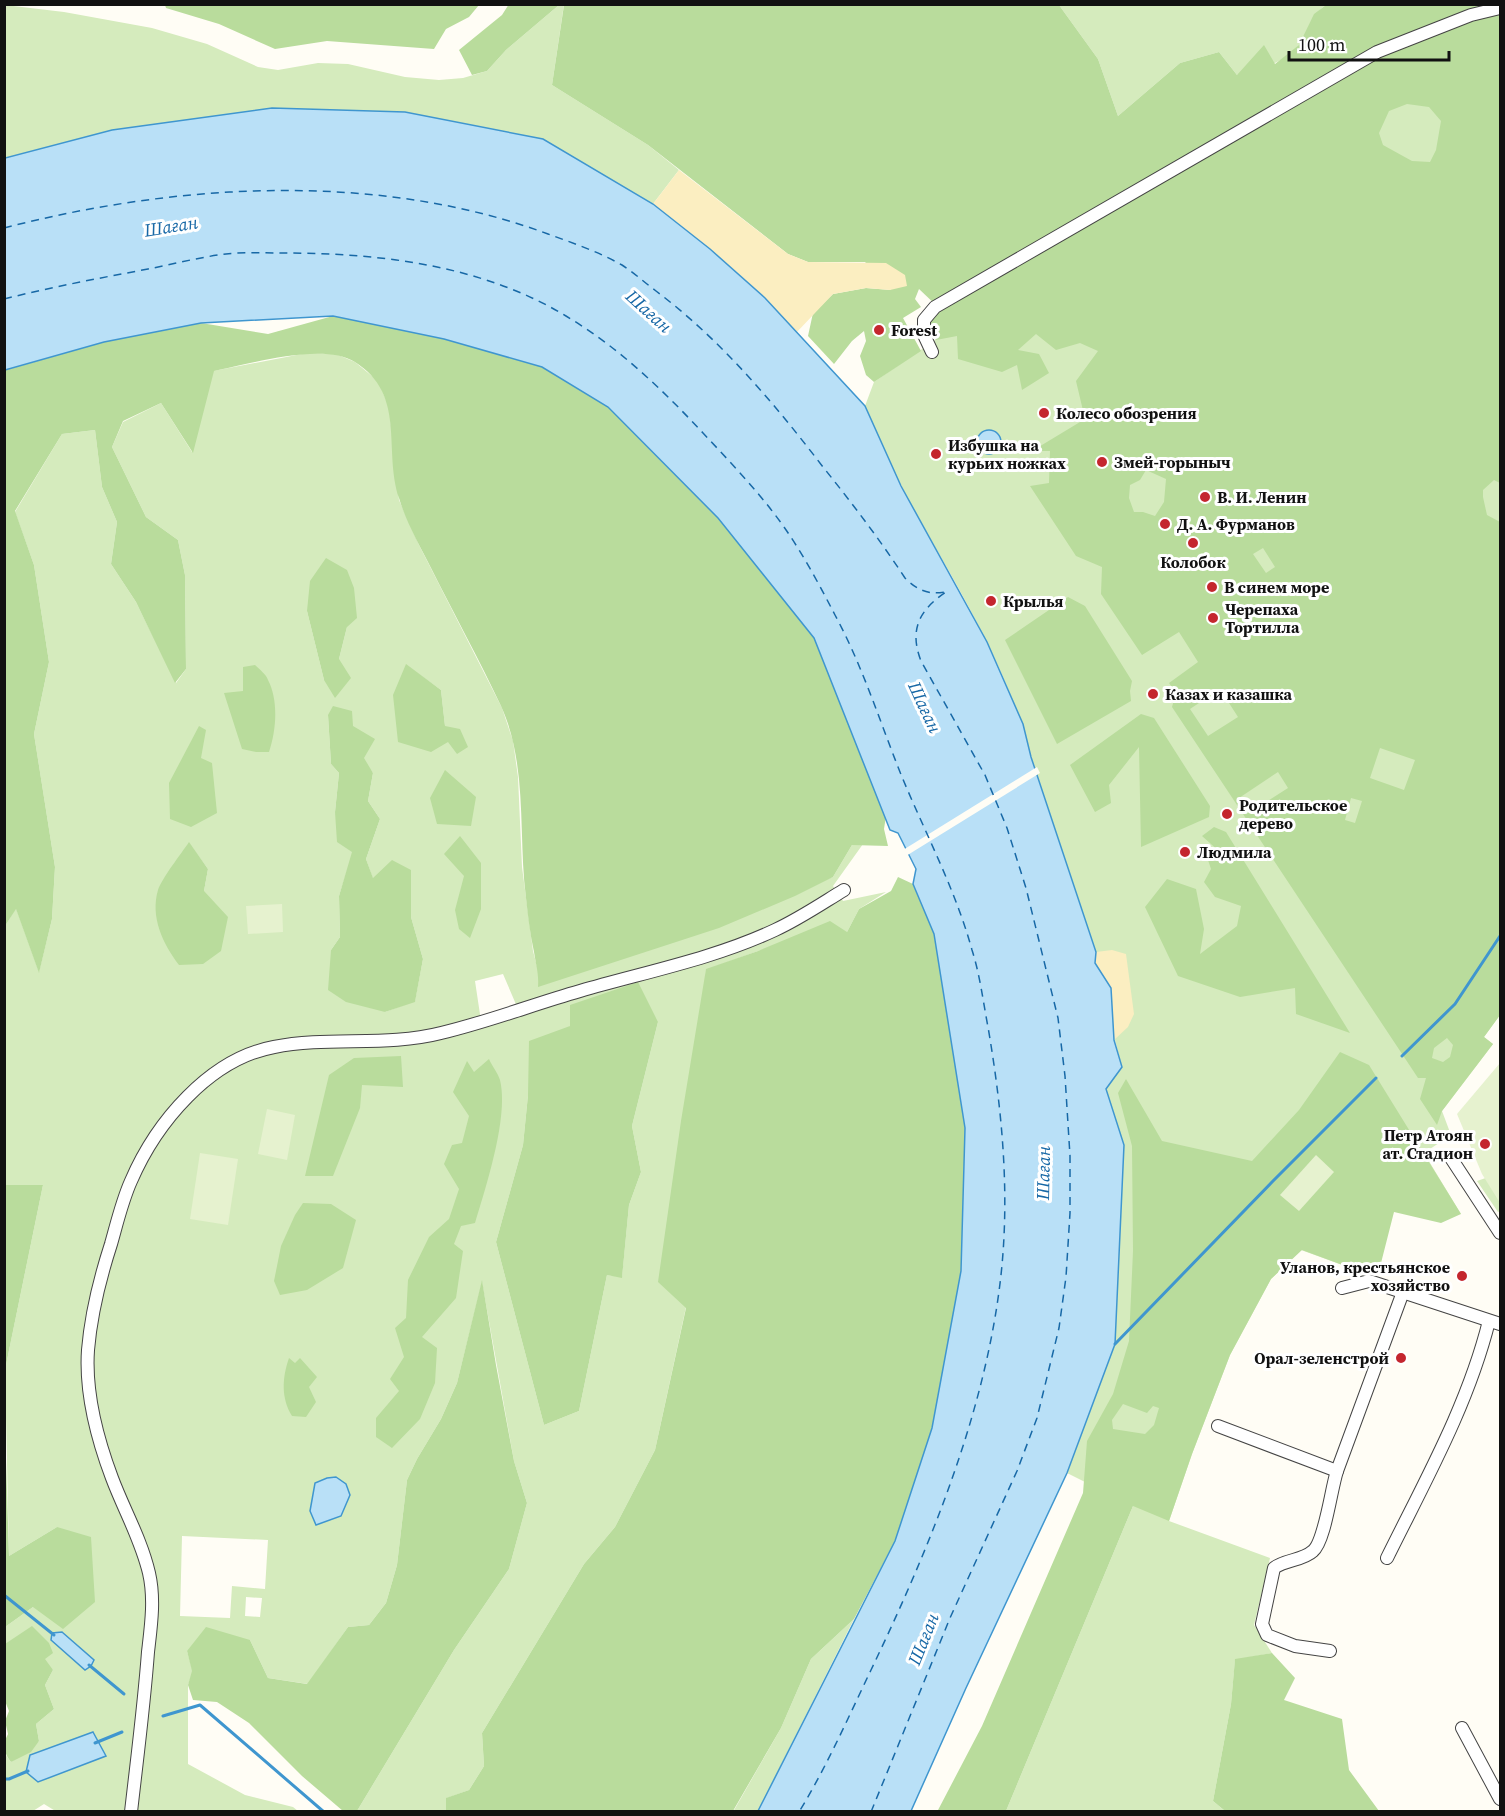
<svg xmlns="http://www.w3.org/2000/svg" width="1505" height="1816" font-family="'Source Serif 4',serif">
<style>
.green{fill:#d5ebbd;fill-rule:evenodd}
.forest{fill:#b9dc9c;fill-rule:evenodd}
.sand{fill:#fbeec1}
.pitch{fill:#e6f2cf}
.water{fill:#b9e0f7;stroke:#3f96cf;stroke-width:1.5}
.pier{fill:#fffdf5}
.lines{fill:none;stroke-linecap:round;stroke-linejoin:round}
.stream{stroke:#3f96cf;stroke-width:3}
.ferry{stroke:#1768a6;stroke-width:1.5;stroke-dasharray:8 6;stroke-linecap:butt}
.street-casing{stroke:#444;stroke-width:14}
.street{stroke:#fff;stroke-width:12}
.poi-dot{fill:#c4262e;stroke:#fff;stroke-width:2}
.labels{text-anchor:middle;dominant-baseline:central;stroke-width:6;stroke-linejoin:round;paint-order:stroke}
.poi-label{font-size:16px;font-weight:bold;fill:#111;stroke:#fff;text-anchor:start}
.water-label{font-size:18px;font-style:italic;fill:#1768a6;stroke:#fff}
</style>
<rect width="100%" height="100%" fill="#fffdf5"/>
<g class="green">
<path d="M 564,4 L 552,85 L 648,145 L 679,170 L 653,204 L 543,139 L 405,112 L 112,130 L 5,158 L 5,5 L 64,12 L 152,28 L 207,44 L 258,67 L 278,70 L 318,63 L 348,64 L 405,77 L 439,80 L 463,78 L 487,71 L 506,50 L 559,5 Z"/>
<path d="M 1059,5 L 1326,5 C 1307,19 1311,27 1300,44 C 1287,63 1258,69 1237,75 L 1219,52 L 1180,63 L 1118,116 L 1098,59 Z"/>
<path d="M 1500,18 L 1500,1015 L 1484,1037 L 1493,1044 L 1442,1111 L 1451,1135 L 1424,1153 L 1461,1214 L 1390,1200 L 1367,1274 L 1301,1250 L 1271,1279 L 1230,1355 L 1192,1454 L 1169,1521 L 1270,1558 L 1254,1625 L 1272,1653 L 1235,1660 L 1231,1704 L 1213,1801 L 1225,1811 L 1006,1811 L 1133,1506 L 1067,1473 L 1115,1344 L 1124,1145 L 1106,1089 L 1122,1067 L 1095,963 L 1096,952 L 1031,757 C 1007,661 949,575 903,489 C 888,463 878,433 865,406 L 874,382 L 944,334 Z"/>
<path d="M 307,353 L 336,354 L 355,362 L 378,381 L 389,407 L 399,500 L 419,545 L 502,708 L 513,741 L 518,777 L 522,867 L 533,951 L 539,974 L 833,877 L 852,845 L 863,844 L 833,886 L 843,901 L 886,892 L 859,909 L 847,932 L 758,951 L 706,970 L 686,1307 L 655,1450 L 615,1527 L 584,1564 L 482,1733 L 484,1766 L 469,1790 L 447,1798 L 446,1811 L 357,1811 L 454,1650 L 509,1569 L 527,1503 L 514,1461 L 482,1282 L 457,1383 L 441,1419 L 417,1459 L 407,1480 L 397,1565 L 386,1603 L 369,1625 L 348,1627 L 308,1684 L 268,1678 L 250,1640 L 187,1651 L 193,1672 L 188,1685 L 188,1764 L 245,1795 L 293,1807 L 298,1811 L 57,1812 L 44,1804 L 33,1811 L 5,1811 L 5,1754 L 11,1762 L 39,1741 L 36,1724 L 54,1709 L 45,1685 L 53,1670 L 5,1649 L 5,1627 L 33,1607 L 57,1527 L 9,1556 L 5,1370 L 43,1185 L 5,1185 L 5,926 L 16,908 L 39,972 L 52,919 L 55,867 L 34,734 L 49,662 L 34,565 L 15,512 L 62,434 L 95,430 L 102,487 L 117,522 L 111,564 L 136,602 L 176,683 L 186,669 L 185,575 L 178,540 L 146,517 L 112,447 L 123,422 L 161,403 L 192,452 L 213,371 ZM 307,611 L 347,627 L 339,659 L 324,680 ZM 406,665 L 441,690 L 445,726 ZM 328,715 L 373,773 L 368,801 L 380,819 L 366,859 L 373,879 L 411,871 L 411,917 L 423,959 L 415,1001 L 385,1012 L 331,950 L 340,937 L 339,896 L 353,852 L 335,812 L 339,773 L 331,764 ZM 189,843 L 208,869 L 204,891 ZM 503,974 L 518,1009 L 481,1021 L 475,981 ZM 658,1022 L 632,1126 L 641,1172 L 629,1205 L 622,1277 L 607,1275 L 579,1411 L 544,1425 L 496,1242 L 523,1145 L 528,1095 L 570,1026 ZM 182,1536 L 268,1540 L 265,1589 L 232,1586 L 230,1618 L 180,1616 ZM 246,1597 L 262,1598 L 260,1617 L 245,1616 Z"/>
<path d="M 1500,1173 L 1500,1211 L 1498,1212 L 1477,1181 Z"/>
<path d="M 854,1619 L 758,1811 L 733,1812 L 781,1728 L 811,1659 Z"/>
</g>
<g class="forest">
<path d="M 509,4 L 559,5 L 506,50 L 487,71 L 472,75 L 459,50 L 502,15 Z"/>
<path d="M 165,5 L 165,4 L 479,5 L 469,17 L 446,29 L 434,49 L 327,41 L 275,49 L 219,24 L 166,8 Z"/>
<path d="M 564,5 L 1059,5 L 1098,59 L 1118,116 L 1180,63 L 1219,52 L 1237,75 L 1264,45 L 1275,64 L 1299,45 L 1314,14 L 1326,5 L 1500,5 L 1500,483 L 1494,480 L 1483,490 L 1483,497 L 1487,515 L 1500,522 L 1500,1015 L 1484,1037 L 1493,1044 L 1442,1111 L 1437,1125 L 1420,1099 L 1426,1078 L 1418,1078 L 1172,707 L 1176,693 L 1169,683 L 1198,662 L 1179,632 L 1142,655 L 1101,594 L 1102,567 L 1076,556 L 1030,486 L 1049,483 L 1050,451 L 1032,451 L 1085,419 L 1076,381 L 1098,351 L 1080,343 L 1056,350 L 1036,334 L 1018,350 L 1039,354 L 1049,373 L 1022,390 L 1017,365 L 1002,372 L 958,359 L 957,336 L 936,340 L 929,334 L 927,320 L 938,307 L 919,289 L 915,299 L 921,307 L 903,318 L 921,351 L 874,382 L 866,375 L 860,356 L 866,341 L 864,331 L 852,341 L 834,364 L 808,336 L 813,313 L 833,294 L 866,288 L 891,290 L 865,262 L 808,262 L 788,254 L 648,145 L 552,85 ZM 1407,104 L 1429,107 L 1441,121 L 1436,150 L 1430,162 L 1412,161 L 1383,145 L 1379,133 L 1389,111 ZM 1146,470 L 1166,479 L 1164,502 L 1155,516 L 1143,512 L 1134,512 L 1129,498 L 1130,485 L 1140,480 ZM 1263,548 L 1275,567 L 1266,573 L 1253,554 ZM 1220,689 L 1238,717 L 1208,736 L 1190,709 ZM 1380,748 L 1415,760 L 1404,790 L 1370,778 ZM 1278,772 L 1288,788 L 1249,813 L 1239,798 ZM 1351,798 L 1362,801 L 1355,823 L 1345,820 ZM 1447,1038 L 1453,1045 L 1450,1057 L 1443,1062 L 1432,1058 L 1434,1048 Z"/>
<path d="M 333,316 L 444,339 L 542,367 L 608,407 L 718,518 L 814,638 L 886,816 L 884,829 L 888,846 L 852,845 L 833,877 L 795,896 L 719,928 L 538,987 C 539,974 536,965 534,952 C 530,934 528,916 526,898 C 518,835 528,765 501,706 C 479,659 454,614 431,568 C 420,546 406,522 399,498 C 383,449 407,395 355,362 C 323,342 250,364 214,371 L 193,453 L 161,403 L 123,421 L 112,447 L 146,517 L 178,540 L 185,575 L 186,669 L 175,683 L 136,602 L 111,564 L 117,522 L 102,487 L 95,430 L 62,434 L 15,511 L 34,565 L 49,662 L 34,734 L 55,867 L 52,919 L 39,973 L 16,909 L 5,926 L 5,934 L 5,372 L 6,370 L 104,342 L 201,323 L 268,334 Z"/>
<path d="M 326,558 L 347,570 L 354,588 L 357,618 L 347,627 L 339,659 L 351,678 L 335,698 L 324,680 L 307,611 L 310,581 Z"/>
<path d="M 1068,597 L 1085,606 L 1132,681 L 1130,691 L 1131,701 L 1057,744 L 1005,640 Z"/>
<path d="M 406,664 L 441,690 L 445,726 L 460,729 L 468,747 L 457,754 L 448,742 L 431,752 L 398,742 L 393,695 Z"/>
<path d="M 255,665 C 260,670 266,674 268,680 C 279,701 276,731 269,752 L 256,752 L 242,749 L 224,693 L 243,691 L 243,667 Z"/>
<path d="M 333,706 L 352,711 L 353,726 L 375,739 L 364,758 L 373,773 L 368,801 L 380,819 L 366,859 L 373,878 L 392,860 L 411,870 L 411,917 L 423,959 L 415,1002 L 385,1012 L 346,1002 L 328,990 L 331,950 L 340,937 L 339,896 L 352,852 L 337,842 L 335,812 L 339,773 L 331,764 L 328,715 Z"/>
<path d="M 1141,714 L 1154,718 L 1210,806 L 1209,817 L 1141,847 L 1139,747 L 1109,785 L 1111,803 L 1095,812 L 1070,765 Z"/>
<path d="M 199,726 L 206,730 L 201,758 L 212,763 L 217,813 L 191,827 L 170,819 L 169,783 Z"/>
<path d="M 445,770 L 476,797 L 471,826 L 437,824 L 430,798 Z"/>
<path d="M 1214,827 L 1226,832 L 1350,1033 L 1296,1014 L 1295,988 L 1240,997 L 1178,976 L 1145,907 L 1167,879 L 1196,889 L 1204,929 L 1200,954 L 1237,926 L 1241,906 L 1215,897 L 1204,882 L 1211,869 L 1207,857 L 1221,853 L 1202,836 Z"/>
<path d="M 460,836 L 481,863 L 481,909 L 470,938 L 459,929 L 455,910 L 464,876 L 444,854 Z"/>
<path d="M 189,842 L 208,869 L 204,891 L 228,917 L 221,951 L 203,964 L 179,965 C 163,944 150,917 158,890 C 162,878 181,854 189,842 Z"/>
<path d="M 898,877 L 913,884 L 934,934 L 965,1128 L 961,1271 L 932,1428 L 895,1541 L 854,1619 L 811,1659 L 781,1728 L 733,1811 L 446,1812 L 446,1798 L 469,1790 L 484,1766 L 482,1733 L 584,1564 L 615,1527 L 655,1450 L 686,1308 L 658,1282 L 681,1121 L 706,969 L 758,951 L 830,921 L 847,932 L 859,909 L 891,891 Z"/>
<path d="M 638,982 L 658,1022 L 632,1126 L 641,1172 L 629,1205 L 622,1278 L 607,1275 L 579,1411 L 544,1425 L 496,1242 L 523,1145 L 528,1095 L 529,1041 L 570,1026 L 570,1005 Z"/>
<path d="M 1340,1052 L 1369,1065 L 1461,1214 L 1441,1223 L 1394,1212 L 1381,1263 L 1394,1268 L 1367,1274 L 1302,1250 L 1271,1279 L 1230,1355 L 1192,1454 L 1169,1521 L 1133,1506 L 1006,1811 L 937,1812 L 982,1726 L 1083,1493 L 1087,1441 L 1113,1394 L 1129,1341 L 1133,1251 L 1132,1146 L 1118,1093 L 1126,1079 L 1162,1141 L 1252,1161 L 1299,1110 ZM 1123,1404 L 1147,1413 L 1153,1406 L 1159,1408 L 1154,1425 L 1145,1434 L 1113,1429 L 1112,1420 Z"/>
<path d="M 401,1056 L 403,1087 L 362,1085 L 360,1108 L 333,1176 L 305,1176 L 329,1075 L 354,1058 Z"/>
<path d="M 489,1059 C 492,1066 498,1073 500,1080 C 509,1116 486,1187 475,1223 L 461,1226 L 454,1244 L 463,1251 L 456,1298 L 422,1337 L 437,1348 L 435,1383 L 420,1419 L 392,1448 L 376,1437 L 376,1418 L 399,1391 L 390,1379 L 404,1357 L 395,1328 L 406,1318 L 408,1280 L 429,1237 L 449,1219 L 459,1189 L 444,1164 L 452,1145 L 462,1143 L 469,1116 L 453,1092 L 467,1061 L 474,1072 Z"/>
<path d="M 5,1185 L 43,1185 L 5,1370 L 4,1185 Z"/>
<path d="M 303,1203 L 331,1204 L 356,1220 L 343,1268 L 307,1290 L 280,1295 L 274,1281 L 281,1246 L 295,1215 Z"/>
<path d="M 482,1280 L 496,1365 L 514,1461 L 527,1503 L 509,1569 L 454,1650 L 357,1811 L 343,1811 L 302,1776 L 249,1723 L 217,1702 L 193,1700 L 188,1685 L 192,1671 L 187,1651 L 206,1627 L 250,1640 L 268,1678 L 307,1684 L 348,1627 L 369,1625 L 386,1603 L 397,1565 L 407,1480 L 417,1459 L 441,1419 L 457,1383 Z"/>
<path d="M 289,1358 L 295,1363 L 300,1358 L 317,1377 L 309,1387 L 316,1402 L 306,1417 L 292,1416 C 281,1398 282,1378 289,1358 Z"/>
<path d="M 4,1391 L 9,1556 L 57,1527 L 91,1537 L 95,1602 L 63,1629 L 33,1607 L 5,1627 Z"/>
<path d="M 32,1626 L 49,1643 L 53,1653 L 45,1659 L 53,1670 L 45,1685 L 54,1709 L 36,1724 L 39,1741 L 31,1752 L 11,1762 C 4,1753 2,1745 8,1734 L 5,1721 L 9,1711 L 5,1701 L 5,1644 Z"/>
<path d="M 1272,1653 L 1295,1678 L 1284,1700 L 1342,1719 L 1349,1770 L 1379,1811 L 1225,1811 L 1213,1801 L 1231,1704 L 1235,1659 Z"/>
</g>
<g class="sand">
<path d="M 679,170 L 788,254 L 808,262 L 886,263 L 905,275 L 907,286 L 890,290 L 866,288 L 833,294 L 796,333 L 765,298 L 732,268 L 653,204 Z"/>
<path d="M 1112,950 L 1126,954 L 1134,1014 L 1128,1027 L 1114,1040 L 1111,988 L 1095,963 L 1096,952 Z"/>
</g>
<g class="pitch">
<path d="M 282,904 L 283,932 L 248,934 L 246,906 Z"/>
<path d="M 1500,1063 L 1500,1203 L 1482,1174 L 1457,1114 Z"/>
<path d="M 267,1109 L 295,1115 L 287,1160 L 258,1154 Z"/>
<path d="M 200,1153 L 238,1159 L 228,1225 L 190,1219 Z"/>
<path d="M 1316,1155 L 1334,1172 L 1299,1211 L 1280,1195 Z"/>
</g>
<g class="water">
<path d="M 272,108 L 405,112 L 543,139 L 653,204 L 710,249 L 765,298 L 865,406 L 901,486 L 987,642 L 1023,724 L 1031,757 L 1096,952 L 1095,963 L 1111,988 L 1114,1040 L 1122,1067 L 1106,1089 L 1124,1145 L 1115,1344 L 1067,1473 L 966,1688 L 911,1811 L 758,1811 L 895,1541 L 932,1428 L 961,1271 L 965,1128 L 934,934 L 913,884 L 916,869 L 898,833 L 890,830 L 814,638 L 718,518 L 608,407 L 542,367 L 444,339 L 333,316 L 201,323 L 104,342 L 5,370 L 5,158 L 112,130 Z"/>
<circle cx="989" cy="442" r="12"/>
<path d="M 336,1477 L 346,1484 L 350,1495 L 341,1516 L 316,1525 L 310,1511 L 315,1483 L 327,1478 Z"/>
<path d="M 62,1632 L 94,1660 L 91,1666 L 85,1670 L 51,1640 L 52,1633 Z"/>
<path d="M 93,1732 L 106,1756 L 38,1782 L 26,1772 L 30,1755 Z"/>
</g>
<path class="pier" d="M 1037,767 L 1040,773 L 906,856 L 903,850 Z"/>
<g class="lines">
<g class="stream">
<path d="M 1402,1056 L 1455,1004 L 1500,936"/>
<path d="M 1115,1344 L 1273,1181 L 1376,1078"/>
<path d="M 4,1595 L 54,1635"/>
<path d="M 89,1665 L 124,1694"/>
<path d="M 163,1716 L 200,1705 L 324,1812"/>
<path d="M 95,1743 L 122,1732"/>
<path d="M 4,1779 L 9,1779 L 28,1771"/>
</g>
<g class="ferry">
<path d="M 4,228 C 178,183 378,171 548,234 C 573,243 599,252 622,265 C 633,272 644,282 656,291 C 721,340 774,403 823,467 C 852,503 880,540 905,578 C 917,590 928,595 945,592"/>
<path d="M 4,299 C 52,287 100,278 148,269 C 174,264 200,257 226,254 C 244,252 264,253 283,253 C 379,253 482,265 566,316 C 618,347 662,389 703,433 C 731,463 760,493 784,527 C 803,554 820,586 835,615 C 862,665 879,719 900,772 C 924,831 955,888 972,950 C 980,975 983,1001 988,1027 C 1002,1109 1010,1192 1001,1275 C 986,1411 930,1547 871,1670 C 848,1718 827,1766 799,1812"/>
<path d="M 871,1812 L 950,1618 L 1017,1471 L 1037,1418 L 1059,1328 L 1066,1277 L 1070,1213 L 1070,1156 L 1065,1076 L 1058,1018 L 1026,888 L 1007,828 L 985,775 L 921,661 C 909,630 919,610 946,592"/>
</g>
<defs>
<g id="street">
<path d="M 932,352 L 924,335 L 924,320 L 935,307 L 1377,52 L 1471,15 L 1500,8"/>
<path d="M 1449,1155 L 1500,1233"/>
<path d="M 1342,1288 L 1369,1281 L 1500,1324"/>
<path d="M 1218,1426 L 1337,1471"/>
<path d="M 1387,1558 C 1425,1481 1468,1405 1489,1321"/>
<path d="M 1330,1651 L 1295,1646 L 1267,1635 L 1262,1624 L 1274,1568 C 1286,1559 1302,1561 1313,1551 C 1325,1541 1331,1489 1337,1471 L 1403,1292"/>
<path d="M 1462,1728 L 1500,1799"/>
<path d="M 131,1812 C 137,1759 144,1706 148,1652 C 151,1626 155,1599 149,1573 C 141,1539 124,1510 112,1478 C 97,1438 85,1393 88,1350 C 91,1314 100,1278 111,1244 C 117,1223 122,1201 131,1181 C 156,1123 209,1059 274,1047 C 329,1036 387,1047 441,1033 C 488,1022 534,1004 580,991 C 645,972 713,959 775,930 C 799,919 821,904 844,890"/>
</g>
</defs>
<use href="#street" class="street-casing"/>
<use href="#street" class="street"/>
</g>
<g class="poi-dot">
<circle cx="879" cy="330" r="6"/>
<circle cx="1044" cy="413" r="6"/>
<circle cx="936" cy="454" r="6"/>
<circle cx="1102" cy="462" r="6"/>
<circle cx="1205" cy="497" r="6"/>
<circle cx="1165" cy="524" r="6"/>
<circle cx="1193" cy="543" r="6"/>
<circle cx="1212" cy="587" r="6"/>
<circle cx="991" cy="601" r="6"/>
<circle cx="1213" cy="618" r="6"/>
<circle cx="1153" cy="694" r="6"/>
<circle cx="1227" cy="814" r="6"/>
<circle cx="1185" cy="852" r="6"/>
<circle cx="1485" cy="1144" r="6"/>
<circle cx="1462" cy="1276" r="6"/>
<circle cx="1401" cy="1358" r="6"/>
</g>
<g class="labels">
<g class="poi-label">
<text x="891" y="330">Forest</text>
<text x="1056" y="413">Колесо обозрения</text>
<text x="948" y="445">Избушка на<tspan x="948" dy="18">курьих ножках</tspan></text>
<text x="1114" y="462">Змей-горыныч</text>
<text x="1217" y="497">В. И. Ленин</text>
<text x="1177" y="524">Д. А. Фурманов</text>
<text x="1193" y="562" text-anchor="middle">Колобок</text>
<text x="1224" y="587">В синем море</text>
<text x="1003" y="601">Крылья</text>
<text x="1225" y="609">Черепаха<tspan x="1225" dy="18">Тортилла</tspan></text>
<text x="1165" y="694">Казах и казашка</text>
<text x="1239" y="805">Родительское<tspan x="1239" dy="18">дерево</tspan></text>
<text x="1197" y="852">Людмила</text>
<text x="1473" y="1135" text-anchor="end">Петр Атоян<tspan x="1473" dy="18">ат. Стадион</tspan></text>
<text x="1450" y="1267" text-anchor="end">Уланов, крестьянское<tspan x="1450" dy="18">хозяйство</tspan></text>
<text x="1389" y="1358" text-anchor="end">Орал-зеленстрой</text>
</g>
<g class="water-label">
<text transform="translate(171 226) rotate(-9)">Шаған</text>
<text transform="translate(649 311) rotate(42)">Шаған</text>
<text transform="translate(925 707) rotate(65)">Шаған</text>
<text transform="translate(1043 1173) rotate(-89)">Шаған</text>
<text transform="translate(923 1639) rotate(-68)">Шаған</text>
</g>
</g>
<rect width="1505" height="1816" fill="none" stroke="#111111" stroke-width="12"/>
<path d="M1289 51v9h160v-9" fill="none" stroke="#111111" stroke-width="3"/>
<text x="1298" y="51" font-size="18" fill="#111111" stroke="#ffffff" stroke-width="4.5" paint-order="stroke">100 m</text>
</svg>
